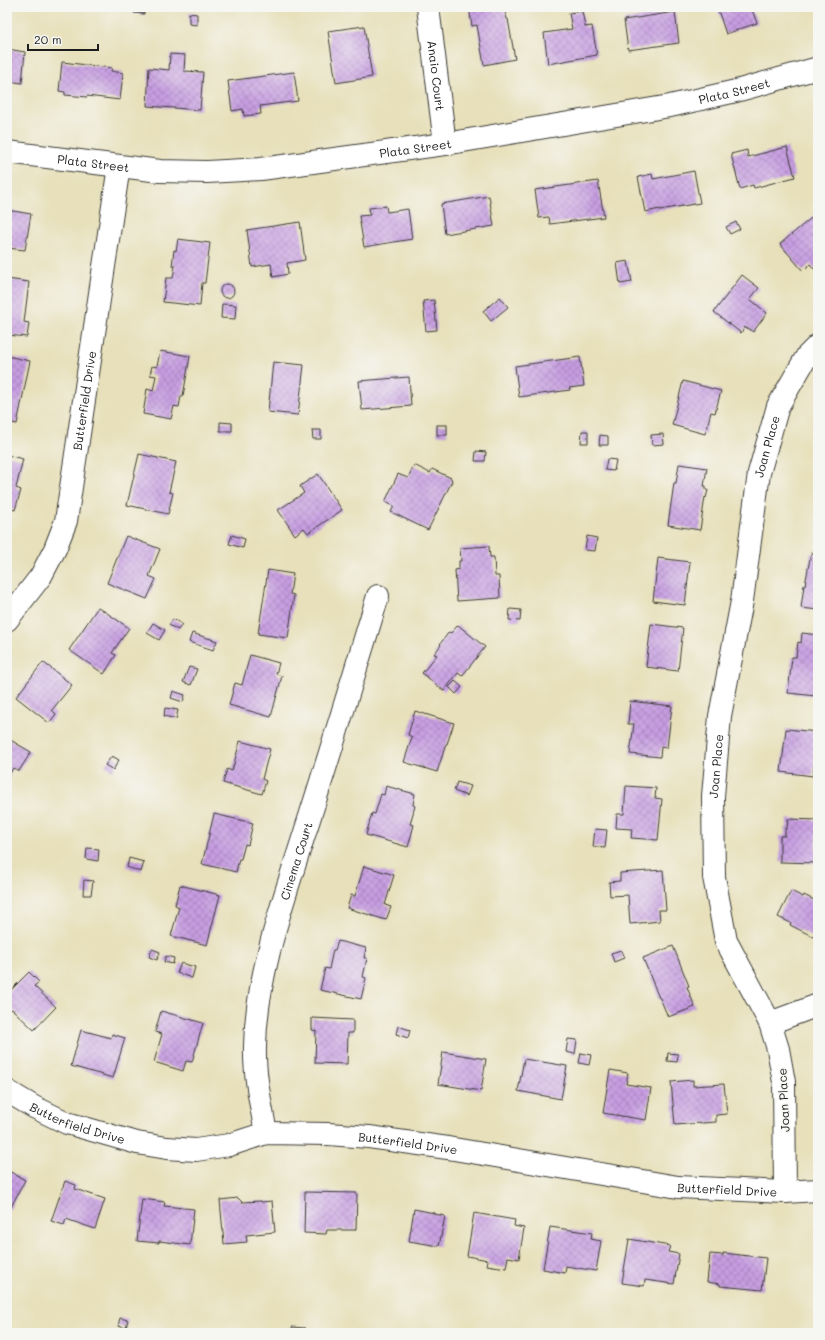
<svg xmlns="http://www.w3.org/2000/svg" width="825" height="1340" font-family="Mali,sans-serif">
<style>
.building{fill:url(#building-cross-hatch)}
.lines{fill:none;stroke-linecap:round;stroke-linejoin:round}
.minor-casing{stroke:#3a3934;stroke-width:24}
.tertiary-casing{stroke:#3a3934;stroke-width:24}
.minor{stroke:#fff;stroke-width:22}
.tertiary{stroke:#fff;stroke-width:22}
.labels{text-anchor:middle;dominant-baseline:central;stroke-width:3;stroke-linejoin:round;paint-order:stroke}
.street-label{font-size:12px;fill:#1c1c1c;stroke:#f6f6f2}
</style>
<defs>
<pattern id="building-cross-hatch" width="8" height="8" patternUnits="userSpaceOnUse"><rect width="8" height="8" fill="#c79ee2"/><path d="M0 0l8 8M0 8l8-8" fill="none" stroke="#a180b6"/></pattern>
</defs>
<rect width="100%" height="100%" fill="#f6f6f2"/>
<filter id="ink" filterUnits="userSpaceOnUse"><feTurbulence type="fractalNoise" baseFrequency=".025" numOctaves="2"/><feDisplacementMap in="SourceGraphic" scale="8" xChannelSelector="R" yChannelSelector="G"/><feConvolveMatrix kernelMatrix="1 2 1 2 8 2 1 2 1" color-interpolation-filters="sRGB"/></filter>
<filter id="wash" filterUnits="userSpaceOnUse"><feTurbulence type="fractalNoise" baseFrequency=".012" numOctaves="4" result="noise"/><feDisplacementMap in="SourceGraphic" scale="16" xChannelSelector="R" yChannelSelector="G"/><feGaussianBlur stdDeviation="0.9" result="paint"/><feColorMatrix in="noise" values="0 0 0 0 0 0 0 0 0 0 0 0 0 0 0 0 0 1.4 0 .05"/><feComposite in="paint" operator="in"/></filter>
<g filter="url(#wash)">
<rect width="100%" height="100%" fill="#e7e0ba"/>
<g id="blocks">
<g class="building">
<path d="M 135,7 L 144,7 L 144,14 L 134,13 Z"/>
<path d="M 469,7 L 497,7 L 497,8 L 504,7 L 507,19 L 508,19 L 515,59 L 484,65 L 477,25 L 472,26 Z"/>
<path d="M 717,7 L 751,7 L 757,23 L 726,34 Z"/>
<path d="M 582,11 L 585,27 L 592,26 L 597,55 L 548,64 L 544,33 L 572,29 L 569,13 Z"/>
<path d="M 675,12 L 679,43 L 628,50 L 624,20 Z"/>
<path d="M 189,13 L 197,14 L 197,25 L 189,24 Z"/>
<path d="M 364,26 L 372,77 L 336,83 L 328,31 Z"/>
<path d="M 7,49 L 25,52 L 22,83 L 7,81 Z"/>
<path d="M 170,54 L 185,55 L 184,71 L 203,72 L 200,110 L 147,106 L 149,68 L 169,70 Z"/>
<path d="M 62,62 L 112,68 L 111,71 L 123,73 L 120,100 L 87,96 L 87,97 L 65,95 L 65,92 L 59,91 Z"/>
<path d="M 294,72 L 298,101 L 260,106 L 261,114 L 244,116 L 243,109 L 232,111 L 228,81 Z"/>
<path d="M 787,147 L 795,177 L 754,188 L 753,185 L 740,189 L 731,154 L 747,150 L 748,157 Z"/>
<path d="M 694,171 L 700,203 L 660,210 L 660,209 L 645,212 L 638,177 L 652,174 L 653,179 Z"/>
<path d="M 598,181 L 604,217 L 550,224 L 549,217 L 539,218 L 535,190 Z"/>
<path d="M 489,196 L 494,226 L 445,234 L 441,204 Z"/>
<path d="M 386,206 L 387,212 L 408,209 L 412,239 L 364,247 L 359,216 L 370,215 L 369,208 Z"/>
<path d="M 7,210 L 31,214 L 25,250 L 7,248 Z"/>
<path d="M 816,214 L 818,216 L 818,266 L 814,269 L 810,264 L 803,271 L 780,244 Z"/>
<path d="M 300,222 L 305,260 L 287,263 L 288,274 L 273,277 L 271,264 L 252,267 L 247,230 Z"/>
<path d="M 736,222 L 740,229 L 730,234 L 726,227 Z"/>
<path d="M 178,239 L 210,243 L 205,283 L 202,283 L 200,306 L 163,302 L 166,278 L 173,278 L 175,266 L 172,266 L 174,250 L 176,251 Z"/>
<path d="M 628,261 L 632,282 L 620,284 L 617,263 Z"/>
<path d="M 742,275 L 759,288 L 750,299 L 767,313 L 753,332 L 748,328 L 746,329 L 745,327 L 741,333 L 714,312 Z"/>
<path d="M 7,279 L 29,282 L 24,322 L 29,323 L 27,337 L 7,335 Z"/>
<circle cx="227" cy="291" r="7"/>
<path d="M 500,297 L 508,307 L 491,321 L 483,311 Z"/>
<path d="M 434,300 L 437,330 L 426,331 L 423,301 Z"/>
<path d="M 222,304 L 236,305 L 235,319 L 221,318 Z"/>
<path d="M 160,351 L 190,356 L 183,396 L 181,396 L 179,407 L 174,406 L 171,419 L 143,414 L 147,389 L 153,391 L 156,376 L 150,375 L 152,366 L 157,367 Z"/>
<path d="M 7,356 L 30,361 L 17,424 L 7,422 Z"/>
<path d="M 580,357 L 584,386 L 569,388 L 570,390 L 519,397 L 515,366 Z"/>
<path d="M 273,362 L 304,365 L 298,415 L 268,412 Z"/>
<path d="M 409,377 L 411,406 L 362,410 L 359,381 Z"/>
<path d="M 683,381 L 721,391 L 715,413 L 711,412 L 705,434 L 672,425 Z"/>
<path d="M 220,422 L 232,423 L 232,431 L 220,431 Z"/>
<rect x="437" y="425" width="10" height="10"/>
<path d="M 312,430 L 321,430 L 321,439 L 313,439 Z"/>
<path d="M 582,431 L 588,431 L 588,443 L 581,443 Z"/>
<path d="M 663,434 L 664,444 L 652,445 L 651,435 Z"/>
<path d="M 600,435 L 608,436 L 608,445 L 599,445 Z"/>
<path d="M 476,451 L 486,452 L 485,461 L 475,461 Z"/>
<path d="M 139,454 L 176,462 L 169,492 L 173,493 L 168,514 L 127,505 Z"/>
<path d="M 7,455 L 23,459 L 16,488 L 21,490 L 15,510 L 7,508 Z"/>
<path d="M 607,459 L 616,460 L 614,471 L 605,470 Z"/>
<path d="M 679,464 L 707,468 L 704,486 L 706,486 L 706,490 L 708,490 L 706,498 L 705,497 L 700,530 L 668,525 L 674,483 L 676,483 Z"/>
<path d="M 414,465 L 430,473 L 432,469 L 451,478 L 452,481 L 428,530 L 391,512 L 394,506 L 385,502 L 398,474 L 408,478 Z"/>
<path d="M 318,474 L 342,510 L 308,533 L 304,528 L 295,535 L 278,510 L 304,493 L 300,486 Z"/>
<path d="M 232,535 L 245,539 L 243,548 L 229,544 Z"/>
<path d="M 126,536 L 160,549 L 149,576 L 156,579 L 147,599 L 107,583 Z"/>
<path d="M 587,536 L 597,538 L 595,551 L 585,550 Z"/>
<path d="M 489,546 L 490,557 L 494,557 L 495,576 L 499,576 L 500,598 L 457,601 L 455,570 L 459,569 L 459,561 L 461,561 L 460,548 Z"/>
<path d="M 811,553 L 818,554 L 818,610 L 801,608 L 804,585 L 805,585 Z"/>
<path d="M 658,558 L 690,562 L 685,605 L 653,601 Z"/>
<path d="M 268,570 L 293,574 L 290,594 L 294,595 L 288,638 L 258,634 Z"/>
<path d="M 98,607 L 129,628 L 112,653 L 116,655 L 104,674 L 69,650 Z"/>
<path d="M 510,609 L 521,610 L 520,621 L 509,620 Z"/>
<path d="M 173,619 L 182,624 L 178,630 L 169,625 Z"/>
<path d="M 153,623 L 165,630 L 159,640 L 147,633 Z"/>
<path d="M 651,624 L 683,628 L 678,671 L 646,667 Z"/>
<path d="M 458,625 L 485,647 L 462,676 L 458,673 L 444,691 L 422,673 L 437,655 L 434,654 L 441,645 L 440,644 L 449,632 L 451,633 Z"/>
<path d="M 192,633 L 217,641 L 213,650 L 189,642 Z"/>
<path d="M 802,633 L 818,635 L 818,686 L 816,696 L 788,693 L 792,657 L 796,657 L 798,642 L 801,643 Z"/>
<path d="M 250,655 L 279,663 L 276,674 L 282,676 L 271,717 L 229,705 L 235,683 L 242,685 Z"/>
<path d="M 43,662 L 72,685 L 52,710 L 56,714 L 49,723 L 16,697 Z"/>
<path d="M 189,667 L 197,669 L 191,685 L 183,682 Z"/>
<path d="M 455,681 L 462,687 L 456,694 L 449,687 Z"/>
<path d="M 173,691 L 185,695 L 183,702 L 171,698 Z"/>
<path d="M 630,701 L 672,706 L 667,748 L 661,747 L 660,757 L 630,754 L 634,724 L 628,724 Z"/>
<path d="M 165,708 L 178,710 L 176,719 L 164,716 Z"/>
<path d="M 415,711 L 454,723 L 447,744 L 446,744 L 437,772 L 404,762 L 412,737 L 408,735 Z"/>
<path d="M 786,729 L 818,732 L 813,776 L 781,772 Z"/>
<path d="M 7,738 L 31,752 L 19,771 L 13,768 L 7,779 Z"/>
<path d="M 240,741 L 270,749 L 262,779 L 266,781 L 262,794 L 223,783 L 227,769 L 232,771 Z"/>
<path d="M 112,756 L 119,760 L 113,770 L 105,765 Z"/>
<path d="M 457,782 L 471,786 L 467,796 L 454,791 Z"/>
<path d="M 386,786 L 415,794 L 413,805 L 415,806 L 410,824 L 414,825 L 408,847 L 366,835 L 372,813 L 375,814 L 381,794 L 384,795 Z"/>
<path d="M 626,786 L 656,788 L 655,798 L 662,799 L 658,840 L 631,838 L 632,829 L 616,828 L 617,814 L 624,814 Z"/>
<path d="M 214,814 L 253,823 L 248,845 L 245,844 L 241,859 L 239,859 L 236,872 L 202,864 Z"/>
<path d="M 788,819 L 818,820 L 816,849 L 818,849 L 818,863 L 780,862 L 780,836 L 785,836 L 785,828 L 787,829 Z"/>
<path d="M 595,829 L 607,830 L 605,848 L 593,847 Z"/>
<path d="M 87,848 L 99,849 L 98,861 L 86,859 Z"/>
<path d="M 129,858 L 144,862 L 141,872 L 127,867 Z"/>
<path d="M 364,866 L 394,875 L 385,905 L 391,907 L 386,920 L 347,908 L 351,895 L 355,896 Z"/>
<path d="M 663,870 L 666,910 L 659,910 L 660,921 L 630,924 L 628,895 L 610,896 L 609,882 L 620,881 L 620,873 Z"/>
<path d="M 84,880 L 93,881 L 91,895 L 83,895 Z"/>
<path d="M 180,885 L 220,895 L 207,945 L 171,936 L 179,907 L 175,905 Z"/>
<path d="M 791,891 L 803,897 L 804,895 L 818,902 L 818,939 L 790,925 L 791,923 L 778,917 Z"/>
<path d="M 338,941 L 366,948 L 364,958 L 367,958 L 363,977 L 366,978 L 361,999 L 320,990 L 325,968 L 329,969 L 333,950 L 335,950 Z"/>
<path d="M 673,946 L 689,986 L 687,987 L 695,1007 L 668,1017 L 660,998 L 659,998 L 643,958 Z"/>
<path d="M 152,949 L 160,952 L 157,960 L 149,957 Z"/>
<path d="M 621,950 L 624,958 L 614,962 L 611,953 Z"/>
<path d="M 166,956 L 174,958 L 173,964 L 164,962 Z"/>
<path d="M 181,963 L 195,967 L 192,978 L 177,973 Z"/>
<path d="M 29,972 L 39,982 L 34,986 L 56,1007 L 34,1030 L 12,1009 L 9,1011 L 7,1010 L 7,994 Z"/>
<path d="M 161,1011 L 203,1023 L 192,1062 L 186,1061 L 183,1071 L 154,1062 L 162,1034 L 155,1032 Z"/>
<path d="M 312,1018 L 353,1020 L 353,1033 L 348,1033 L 347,1064 L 315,1063 L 316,1031 L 312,1030 Z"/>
<path d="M 398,1026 L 410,1030 L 408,1038 L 396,1034 Z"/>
<path d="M 81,1030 L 111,1038 L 112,1034 L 125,1038 L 113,1078 L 71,1066 Z"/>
<path d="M 568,1039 L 577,1040 L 575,1054 L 566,1052 Z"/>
<path d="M 443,1052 L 486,1059 L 481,1091 L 438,1084 Z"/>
<path d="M 581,1053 L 591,1055 L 589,1065 L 579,1063 Z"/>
<path d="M 668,1053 L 678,1054 L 677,1062 L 667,1061 Z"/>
<path d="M 524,1059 L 567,1066 L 561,1099 L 518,1091 Z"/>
<path d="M 610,1070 L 628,1073 L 626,1084 L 651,1088 L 646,1120 L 603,1113 Z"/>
<path d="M 693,1080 L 693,1086 L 724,1084 L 727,1114 L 716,1115 L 716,1122 L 675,1125 L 671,1082 Z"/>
<path d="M 7,1170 L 25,1180 L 10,1209 L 7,1208 Z"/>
<path d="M 65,1181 L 76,1185 L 75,1189 L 105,1199 L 95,1229 L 66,1219 L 64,1225 L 51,1221 Z"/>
<path d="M 305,1192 L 357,1193 L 356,1230 L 327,1230 L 326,1234 L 304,1233 Z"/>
<path d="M 238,1198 L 242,1202 L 261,1201 L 261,1202 L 272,1201 L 275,1232 L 246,1235 L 247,1242 L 224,1244 L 220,1200 Z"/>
<path d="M 142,1199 L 165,1202 L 164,1206 L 194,1209 L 190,1245 L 159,1241 L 159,1243 L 137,1241 Z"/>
<path d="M 414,1209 L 434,1213 L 434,1214 L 445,1216 L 439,1246 L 409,1241 Z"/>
<path d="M 474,1213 L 515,1220 L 514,1226 L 524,1228 L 519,1259 L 508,1257 L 506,1268 L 487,1265 L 488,1260 L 467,1256 Z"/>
<path d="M 550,1227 L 592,1233 L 591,1239 L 601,1241 L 596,1271 L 566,1266 L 565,1273 L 543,1269 Z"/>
<path d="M 629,1239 L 670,1246 L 668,1252 L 679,1254 L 674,1284 L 645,1280 L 644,1286 L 622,1283 Z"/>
<path d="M 723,1253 L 766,1258 L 762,1290 L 720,1286 L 720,1284 L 707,1282 L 710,1254 L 723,1255 Z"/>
<path d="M 120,1318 L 128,1320 L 126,1328 L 118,1326 Z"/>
<path d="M 292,1327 L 305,1328 L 305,1333 L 292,1333 Z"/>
</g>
</g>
</g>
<g filter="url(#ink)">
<use href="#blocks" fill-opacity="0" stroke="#3a3934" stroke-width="1"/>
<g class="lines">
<defs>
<g id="minor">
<path id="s1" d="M 428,7 L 445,144"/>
<path id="s2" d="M 7,620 L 41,576 L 55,549 L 66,521 L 119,166"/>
<path d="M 770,1023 L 818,1005"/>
<path id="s3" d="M 7,1091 L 34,1107 L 67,1123 L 137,1143 L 167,1148 L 196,1150 L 229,1145 L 266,1133 L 328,1134 L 369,1137 L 448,1148 L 678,1187 L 785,1192 L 818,1190"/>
<path id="s4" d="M 266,1133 C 261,1105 254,1075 255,1046 C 256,976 284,899 305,832 C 330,754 354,675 378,596"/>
<path id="s5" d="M 785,1192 L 784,1082 L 778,1049 L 770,1023 L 726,941 L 714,877 L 713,796 L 720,716 L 742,601 L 759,473 L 778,406 L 807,356 L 818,345"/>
</g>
<g id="tertiary">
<path id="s6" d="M 7,152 L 160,171 L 207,172 L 261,169 L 445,144 L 670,106 L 736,91 L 818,68"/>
</g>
</defs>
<use href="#minor" class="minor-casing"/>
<use href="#tertiary" class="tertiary-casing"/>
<use href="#minor" class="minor"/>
<use href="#tertiary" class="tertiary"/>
</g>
</g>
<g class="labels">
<g class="street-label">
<text stroke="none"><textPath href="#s1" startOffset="69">Anaio Court</textPath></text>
<text stroke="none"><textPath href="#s6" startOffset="735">Plata Street</textPath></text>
<text stroke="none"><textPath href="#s6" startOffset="411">Plata Street</textPath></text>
<text stroke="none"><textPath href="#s6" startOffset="87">Plata Street</textPath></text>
<text stroke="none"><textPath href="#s2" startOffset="238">Butterfield Drive</textPath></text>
<text stroke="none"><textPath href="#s5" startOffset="764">Joan Place</textPath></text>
<text stroke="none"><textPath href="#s5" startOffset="440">Joan Place</textPath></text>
<text stroke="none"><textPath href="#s4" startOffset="278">Cinema Court</textPath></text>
<text transform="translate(783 1100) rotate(-93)">Joan Place</text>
<text stroke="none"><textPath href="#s3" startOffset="78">Butterfield Drive</textPath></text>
<text stroke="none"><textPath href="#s3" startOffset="415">Butterfield Drive</textPath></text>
<text stroke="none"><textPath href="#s3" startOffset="738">Butterfield Drive</textPath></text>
</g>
</g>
<rect width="825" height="1340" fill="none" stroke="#f6f6f2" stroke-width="24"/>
<path d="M28 44v6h70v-6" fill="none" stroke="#1c1c1c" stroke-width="2"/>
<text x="34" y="44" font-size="12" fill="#1c1c1c" stroke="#f6f6f2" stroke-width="3" paint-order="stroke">20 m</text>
</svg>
